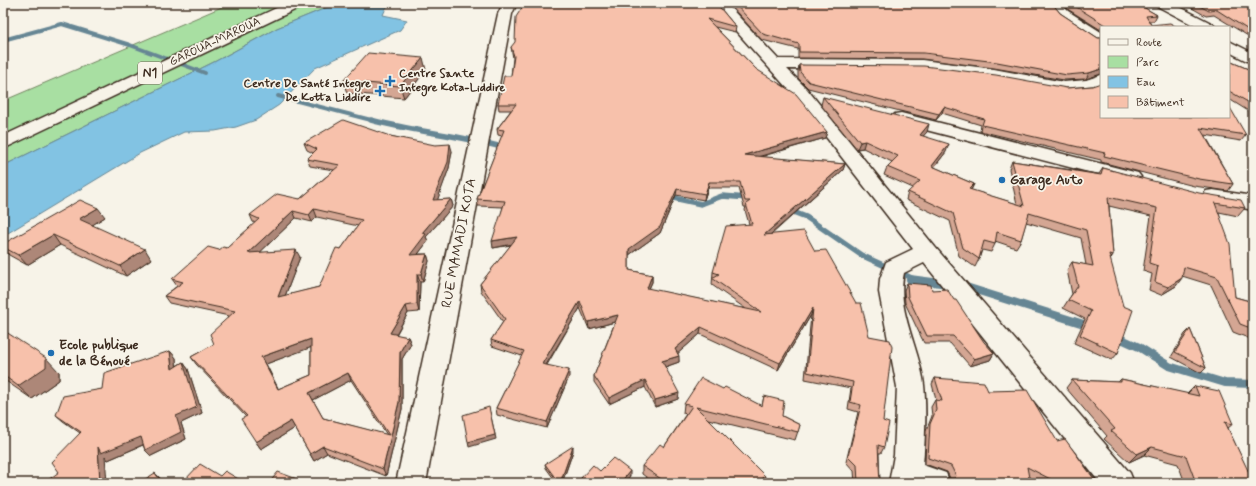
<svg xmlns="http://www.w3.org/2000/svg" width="1256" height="486" font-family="Mynerve,sans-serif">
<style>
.green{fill:#a8dfa2;stroke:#728460}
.water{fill:#82c3e3;stroke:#668694}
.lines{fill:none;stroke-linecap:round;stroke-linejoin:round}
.stream-far2{stroke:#668694;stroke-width:4}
.stream-far1{stroke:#668694;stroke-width:5.5}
.stream{stroke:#668694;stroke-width:8}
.minor-casing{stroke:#3b2a1e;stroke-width:3}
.major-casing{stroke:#3b2a1e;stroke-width:3}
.highway-casing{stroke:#3b2a1e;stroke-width:3}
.minor{fill:#f7f3e8;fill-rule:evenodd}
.major{fill:#f7f3e8;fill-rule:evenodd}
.highway{fill:#f7f3e8;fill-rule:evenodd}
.wall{fill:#d4a693;stroke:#3b2a1e;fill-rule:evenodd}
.shaded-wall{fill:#ad8778;stroke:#3b2a1e}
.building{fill:#f7c1ab;stroke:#3b2a1e;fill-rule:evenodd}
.poi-dot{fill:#1f6fb2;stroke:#f7f3e8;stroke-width:1.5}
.labels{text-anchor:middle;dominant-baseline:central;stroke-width:3.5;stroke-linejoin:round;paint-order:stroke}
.far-street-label{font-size:12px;fill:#3b2a1e;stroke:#f7f3e8}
.far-poi-label{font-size:12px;font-weight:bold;fill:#3b2a1e;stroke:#f7f3e8;text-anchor:start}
.shield{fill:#f7f3e8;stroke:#73665b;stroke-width:1}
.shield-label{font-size:13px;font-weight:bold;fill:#3b2a1e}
.poi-label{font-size:14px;font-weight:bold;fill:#3b2a1e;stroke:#f7f3e8;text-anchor:start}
.street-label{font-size:14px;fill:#3b2a1e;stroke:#f7f3e8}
</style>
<rect width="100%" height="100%" fill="#f7f3e8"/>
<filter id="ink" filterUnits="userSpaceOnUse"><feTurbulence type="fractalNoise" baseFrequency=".025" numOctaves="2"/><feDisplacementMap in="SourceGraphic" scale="8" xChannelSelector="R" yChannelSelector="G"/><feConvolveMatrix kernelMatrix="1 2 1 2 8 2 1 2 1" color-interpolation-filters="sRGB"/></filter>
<g filter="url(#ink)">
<path class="green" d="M 231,3 L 338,3 L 277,28 L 216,61 L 3,166 L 3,101 Z"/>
<path class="water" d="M 338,3 L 392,3 L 386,8 L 383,15 L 407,20 L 400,30 L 315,68 L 279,105 L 256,120 L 236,127 L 215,131 L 184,132 L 140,153 L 3,236 L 3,166 L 216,61 L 277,28 Z"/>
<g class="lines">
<g class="stream-far2">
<path d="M 3,40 L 62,24 L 130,45 L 205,73"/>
<path d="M 278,96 L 375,121"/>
</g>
<g class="stream-far1">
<path d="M 371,120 C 415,132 461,135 505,148"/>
<path d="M 669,197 L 701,204 L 722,196 L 749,198"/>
<path d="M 788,210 L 806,217 L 861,255 L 916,280"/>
</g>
<g class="stream">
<path d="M 910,279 L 948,284"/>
<path d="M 963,286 L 1090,326"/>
<path d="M 1117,337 L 1139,347 L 1169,366 L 1225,383 L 1253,384"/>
</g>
<defs>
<g id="minor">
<path d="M 711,3 L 726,3 L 778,59 L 922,60 L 994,69 L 1064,82 L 1086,80 L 1101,75 L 1101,86 L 1089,90 L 1064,92 L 994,79 L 922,70 L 787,69 L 807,89 L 935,247 L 1130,473 L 1134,483 L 1100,483 L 924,263 L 904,273 C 896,307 917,344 923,378 C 927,401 925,441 923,465 L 946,473 L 950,483 L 889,483 L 894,455 L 897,387 L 879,292 L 880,279 L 886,262 L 913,249 L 795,97 Z"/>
<path d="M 1045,3 L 1060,3 L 1068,11 L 1101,32 L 1101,43 L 1096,42 L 1058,17 Z"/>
<path d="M 901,113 L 1138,173 L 1141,177 L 1138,181 L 1131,183 L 895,122 L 892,118 L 895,114 Z"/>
<path d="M 1213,190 L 1253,196 L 1253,210 L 1206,201 L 1203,196 L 1206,191 Z"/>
</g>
<g id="major">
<path d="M 503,3 L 517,3 L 512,14 L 426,483 L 396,483 L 498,14 Z"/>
<path d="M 1155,3 L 1172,3 L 1213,24 L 1215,27 L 1197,27 L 1157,6 Z"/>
<path d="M 1229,41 L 1253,53 L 1253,64 L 1229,52 Z"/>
</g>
<path id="highway" d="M 287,3 L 305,3 L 303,6 L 3,149 L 3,136 Z"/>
</defs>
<use href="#minor" class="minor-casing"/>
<use href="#major" class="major-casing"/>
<use href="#highway" class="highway-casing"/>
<use href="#minor" class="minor"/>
<use href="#major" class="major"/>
<use href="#highway" class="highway"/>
</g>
<g class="wall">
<path d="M 716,3 L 736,27 L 735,32 L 715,27 L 756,69 L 827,132 L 825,138 L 760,157 L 845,164 L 843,170 L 771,235 L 883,421 L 884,447 L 881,453 L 879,453 L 880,483 L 855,483 L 854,471 L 846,462 L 858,412 L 848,409 L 851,388 L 805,379 L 811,315 L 778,370 L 700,334 L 678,353 L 679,362 L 665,367 L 678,399 L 655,407 L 645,387 L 609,404 L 594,382 L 594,376 L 615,322 L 589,329 L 580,308 L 547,365 L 569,377 L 547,428 L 497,415 L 496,408 L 522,356 L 492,346 L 491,340 L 503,322 L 481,291 L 480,284 L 511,245 L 493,248 L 503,207 L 478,206 L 477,199 L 502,136 L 498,135 L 497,129 L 511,110 L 499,110 L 498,104 L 511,76 L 513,58 L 511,47 ZM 708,188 L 739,188 L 744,207 L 746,207 L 745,210 L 749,224 L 713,272 L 712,285 L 746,309 L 649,289 L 652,282 L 652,275 L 629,270 L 629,255 L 660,233 L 676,195 L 704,200 Z"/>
<path d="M 728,3 L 1052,3 L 1060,13 L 1098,38 L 1101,38 L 1101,74 L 1086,79 L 1064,80 L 994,68 L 922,59 L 798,58 L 798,49 L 762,40 Z"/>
<path d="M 1062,3 L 1136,3 L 1157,15 L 1154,21 L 1149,21 L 1151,25 L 1177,27 L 1101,27 L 1101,30 L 1069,10 Z"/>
<path d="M 1183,3 L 1253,3 L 1253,39 L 1214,15 L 1206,16 Z"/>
<path d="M 1229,61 L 1253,71 L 1253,114 L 1229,99 Z"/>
<path d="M 799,65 L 1067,88 L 1092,86 L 1229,117 L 1246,135 L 1241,141 L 1205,135 L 1233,184 L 1228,191 L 1194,186 L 1101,162 L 1101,160 L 980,131 L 981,125 L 942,113 L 936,120 L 808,88 L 798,78 L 798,71 Z"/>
<path d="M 426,70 L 404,98 L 347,93 L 343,81 Z"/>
<path d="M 823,97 L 927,132 L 923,136 L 946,152 L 934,167 L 974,184 L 971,190 L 1017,204 L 1009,169 L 1012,161 L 1099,174 L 1103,168 L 1245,208 L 1238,216 L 1219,212 L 1235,297 L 1253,302 L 1253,340 L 1233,332 L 1211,285 L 1182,276 L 1176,286 L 1161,295 L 1149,290 L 1152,274 L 1143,271 L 1151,216 L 1109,206 L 1113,255 L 1110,260 L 1118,353 L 1112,360 L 1074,343 L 1085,319 L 1063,308 L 1072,294 L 1067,270 L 1072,262 L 1086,265 L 1081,238 L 1026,222 L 1021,240 L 1016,248 L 995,241 L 995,244 L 991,252 L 982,250 L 979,259 L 975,267 L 959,256 L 950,221 L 906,200 L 908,192 L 913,188 L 884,175 L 887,167 L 892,162 L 863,148 L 857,149 L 821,105 Z"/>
<path d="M 390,136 L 452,151 L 449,168 L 437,200 L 451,199 L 453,206 L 426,237 L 428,241 L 418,254 L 427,254 L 429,261 L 423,282 L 420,282 L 419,312 L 408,313 L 396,335 L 408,337 L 411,344 L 402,359 L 402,409 L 386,476 L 327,453 L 314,461 L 295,428 L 261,449 L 256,442 L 246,417 L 196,364 L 191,357 L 214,344 L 229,316 L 169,303 L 164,296 L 177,286 L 172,279 L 219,250 L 227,248 L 255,223 L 253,222 L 250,215 L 300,199 L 334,170 L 310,166 L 307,159 L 313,153 L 307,150 L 304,143 ZM 317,217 L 358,226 L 341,249 L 319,287 L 285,296 L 300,257 L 260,252 L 296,218 L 312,222 ZM 311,347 L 311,375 L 278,389 L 266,364 ZM 351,380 L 387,435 L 323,418 L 313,400 Z"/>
<path d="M 105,217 L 92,225 L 151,259 L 126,276 L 60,245 L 27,265 L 9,255 L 3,249 L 3,244 Z"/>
<path d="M 907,283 L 932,290 L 994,353 L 990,360 L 970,366 L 950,343 L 924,343 L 905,303 L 904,290 Z"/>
<path d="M 1190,329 L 1206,368 L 1201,373 L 1171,357 L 1185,334 Z"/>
<path d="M 3,330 L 59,372 L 59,380 L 32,399 L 3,379 Z"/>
<path d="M 170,351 L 176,358 L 176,366 L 183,362 L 188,369 L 202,413 L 181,423 L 186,439 L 151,456 L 145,450 L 143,445 L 108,460 L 105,456 L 59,472 L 80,433 L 63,421 L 56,415 Z"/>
<path d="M 935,378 L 988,391 L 1057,441 L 1097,483 L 1040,483 L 1029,477 L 1030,483 L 944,483 L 947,478 L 950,478 L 947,472 L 925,464 L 926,431 L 932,416 L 931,407 L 935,400 L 936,400 L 932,384 Z"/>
<path d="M 1121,379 L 1187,394 L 1195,386 L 1233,424 L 1228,428 L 1253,483 L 1185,483 L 1178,464 L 1144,455 L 1129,462 L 1104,439 L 1107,436 L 1066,388 L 1072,380 L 1118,382 Z"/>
<path d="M 723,389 L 762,406 L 764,396 L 782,416 L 800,425 L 795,440 L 708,419 L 765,476 L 764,481 L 765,483 L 654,483 L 642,474 L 642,466 L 664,447 L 686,414 L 683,413 L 684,404 Z"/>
<path d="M 573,451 L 562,483 L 557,483 L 546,468 L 545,464 Z"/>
<path d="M 600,471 L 630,476 L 624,483 L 581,483 L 581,478 Z"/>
</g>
<g class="shaded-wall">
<path d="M 423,58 L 426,70 L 404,98 L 400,86 Z"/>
<path d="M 1101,69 L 1101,74 L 1086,79 L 1089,73 Z"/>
<path d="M 944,107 L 942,113 L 936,120 L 939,114 Z"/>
<path d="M 929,124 L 927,132 L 918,142 L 920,135 Z"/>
<path d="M 827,132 L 825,138 L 743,161 L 744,155 Z"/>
<path d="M 865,141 L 863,148 L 857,149 L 860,142 Z"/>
<path d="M 450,144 L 452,151 L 449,168 L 435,207 L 433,200 Z"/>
<path d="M 949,144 L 946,152 L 929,174 L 932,166 Z"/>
<path d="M 845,164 L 843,170 L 762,242 L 764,235 Z"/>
<path d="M 709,182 L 708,188 L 704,200 L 705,194 Z"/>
<path d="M 974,184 L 970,192 L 969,189 Z"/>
<path d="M 677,189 L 676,195 L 660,233 L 629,255 L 629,249 Z"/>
<path d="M 451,199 L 453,206 L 426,237 L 428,241 L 412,262 L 410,255 L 422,233 Z"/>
<path d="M 98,208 L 105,217 L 86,229 L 79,219 Z"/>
<path d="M 314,209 L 317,217 L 312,222 L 309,215 Z"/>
<path d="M 293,211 L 296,218 L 252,260 L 248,253 Z"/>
<path d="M 53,235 L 60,245 L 27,265 L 18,255 Z"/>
<path d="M 517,237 L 518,243 L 493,248 L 492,241 Z"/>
<path d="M 145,249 L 151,259 L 126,276 L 120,266 Z"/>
<path d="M 296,250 L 300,257 L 282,304 L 278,297 Z"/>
<path d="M 427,254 L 429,261 L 423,282 L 421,274 Z"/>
<path d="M 417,274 L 420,282 L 419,312 L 417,304 Z"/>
<path d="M 652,275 L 652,282 L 646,295 L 647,288 Z"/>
<path d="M 1182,278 L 1176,286 L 1161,295 L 1168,287 Z"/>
<path d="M 580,301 L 580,308 L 543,370 L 542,364 Z"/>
<path d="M 406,306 L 408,313 L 392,341 L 390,333 Z"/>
<path d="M 813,308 L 811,315 L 778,370 L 780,363 Z"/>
<path d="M 618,315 L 618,321 L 589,329 L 588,322 Z"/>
<path d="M 701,327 L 700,334 L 675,356 L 675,349 Z"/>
<path d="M 408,337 L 411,344 L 402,359 L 402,409 L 386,476 L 383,469 L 399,402 L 400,352 Z"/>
<path d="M 311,339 L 315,346 L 266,364 L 282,396 L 261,357 Z"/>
<path d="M 170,351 L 176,358 L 177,376 L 172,369 Z"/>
<path d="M 994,353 L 990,360 L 970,366 L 974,359 Z"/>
<path d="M 679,356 L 679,362 L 662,368 L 662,361 Z"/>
<path d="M 46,358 L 59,372 L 59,380 L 32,399 L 18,386 Z"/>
<path d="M 183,362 L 188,369 L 202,413 L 181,423 L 186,439 L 151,456 L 145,450 L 176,416 Z"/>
<path d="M 569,370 L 569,377 L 547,428 L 547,422 Z"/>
<path d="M 348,373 L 351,380 L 313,400 L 309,393 Z"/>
<path d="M 645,380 L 645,387 L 609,404 L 609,398 Z"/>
<path d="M 679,393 L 678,399 L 655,407 L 655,400 Z"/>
<path d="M 490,412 L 496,439 L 469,447 L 468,442 Z"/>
<path d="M 291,421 L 295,428 L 261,449 L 256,442 Z"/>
<path d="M 141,437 L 147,443 L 108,460 L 105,456 L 107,483 L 100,483 L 98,447 Z"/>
<path d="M 323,446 L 327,453 L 314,461 L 310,454 Z"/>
<path d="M 573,446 L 573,451 L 562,483 L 560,483 Z"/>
<path d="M 1152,447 L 1144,455 L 1129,462 L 1137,454 Z"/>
<path d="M 630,471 L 630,476 L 624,483 L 620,483 Z"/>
<path d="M 155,473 L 159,477 L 163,483 L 162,483 Z"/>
<path d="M 297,479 L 300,483 L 294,483 Z"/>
</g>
<g class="building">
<path d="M 525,3 L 716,3 L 736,27 L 707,19 L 756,69 L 796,94 L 827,132 L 744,155 L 845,164 L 764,235 L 804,231 L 815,251 L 826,250 L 856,303 L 861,303 L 869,336 L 890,340 L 892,347 L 883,421 L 889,423 L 884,447 L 878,445 L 880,483 L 858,483 L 857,465 L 848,456 L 861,405 L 850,402 L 853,382 L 807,372 L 813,308 L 780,363 L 701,327 L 675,349 L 679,356 L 662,361 L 679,393 L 655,400 L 645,380 L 609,398 L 594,376 L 618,315 L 588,322 L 580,301 L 542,364 L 569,370 L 547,422 L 496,408 L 524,351 L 491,340 L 505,319 L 480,284 L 517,237 L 492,241 L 505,201 L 477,199 L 504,130 L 497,129 L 516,104 L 498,104 L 504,76 L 511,76 L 514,56 L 511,47 L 515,42 L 516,17 ZM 709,182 L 740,182 L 745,201 L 750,201 L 746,204 L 752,224 L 726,226 L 713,272 L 719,274 L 712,278 L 761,312 L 647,288 L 652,275 L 629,270 L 629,249 L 660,227 L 677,189 L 705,194 Z"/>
<path d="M 734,3 L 1052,3 L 1060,13 L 1098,38 L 1101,38 L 1101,69 L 1089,73 L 1067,75 L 997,62 L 924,53 L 799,52 L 799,44 L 763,34 Z"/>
<path d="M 1070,3 L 1136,3 L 1157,15 L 1146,16 L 1151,25 L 1170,23 L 1177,27 L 1105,27 L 1105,25 Z"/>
<path d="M 1194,3 L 1253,3 L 1253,33 L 1217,10 L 1209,11 Z"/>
<path d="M 368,53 L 423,58 L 400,86 L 343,81 Z"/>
<path d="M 1229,61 L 1253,71 L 1253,105 L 1229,91 Z"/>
<path d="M 799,65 L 924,66 L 996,75 L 1067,88 L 1092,86 L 1101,83 L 1101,117 L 1229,117 L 1229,106 L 1246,135 L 1200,128 L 1233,184 L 1199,179 L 1104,156 L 1105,153 L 982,125 L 984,119 L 944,107 L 939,114 L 809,82 L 800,72 Z"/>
<path d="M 823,97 L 929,124 L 920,135 L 949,144 L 932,166 L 974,184 L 969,189 L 1024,206 L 1012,161 L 1101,175 L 1103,168 L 1199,193 L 1241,200 L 1245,208 L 1215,203 L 1230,244 L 1235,297 L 1253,302 L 1253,329 L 1240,324 L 1217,277 L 1184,267 L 1182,278 L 1168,287 L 1155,282 L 1158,266 L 1149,263 L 1157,208 L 1108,197 L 1113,255 L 1109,254 L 1123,306 L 1133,310 L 1118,353 L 1080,335 L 1091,311 L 1068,300 L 1078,286 L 1072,262 L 1093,266 L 1086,230 L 1029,213 L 1021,240 L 997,232 L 995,244 L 984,241 L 979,259 L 963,248 L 953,213 L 908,192 L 920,181 L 887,167 L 898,156 L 865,141 L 860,142 Z"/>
<path d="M 343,120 L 390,136 L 435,145 L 450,144 L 448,162 L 433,200 L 451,199 L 422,233 L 426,234 L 410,255 L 427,254 L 421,274 L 417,274 L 417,304 L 406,306 L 390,333 L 408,337 L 400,352 L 399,402 L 383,469 L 323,446 L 310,454 L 291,421 L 256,442 L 241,419 L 247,416 L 191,357 L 214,344 L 210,334 L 235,311 L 164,296 L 183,282 L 172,279 L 208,247 L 219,250 L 223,247 L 227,248 L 259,219 L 250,215 L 277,194 L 300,199 L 340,165 L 307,159 L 317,149 L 304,143 ZM 314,209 L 362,220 L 341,249 L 336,248 L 319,287 L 278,297 L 296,250 L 248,253 L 293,211 L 309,215 ZM 311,339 L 311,375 L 278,389 L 261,357 ZM 348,373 L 389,435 L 323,418 L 309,393 Z"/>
<path d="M 80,200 L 98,208 L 79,219 L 145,249 L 120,266 L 53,235 L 18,255 L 3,247 L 3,244 Z"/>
<path d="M 907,283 L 931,285 L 932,290 L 947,289 L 954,300 L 956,300 L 984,342 L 994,353 L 974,359 L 953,336 L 927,336 L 908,297 Z"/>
<path d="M 1190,329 L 1206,368 L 1175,352 Z"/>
<path d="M 3,330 L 46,358 L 46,367 L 18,386 L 3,375 Z"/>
<path d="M 170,351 L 172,369 L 183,362 L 197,407 L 176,416 L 181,432 L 145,450 L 141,437 L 101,453 L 98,447 L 100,483 L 44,483 L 59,472 L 52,462 L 81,432 L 56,415 L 63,396 L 102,389 L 104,373 Z"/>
<path d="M 701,378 L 723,389 L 725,387 L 762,406 L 764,396 L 784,401 L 782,416 L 800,425 L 798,432 L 696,407 L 765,476 L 762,478 L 765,483 L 667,483 L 642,466 L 660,444 L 664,447 L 692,406 L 684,404 Z"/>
<path d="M 935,378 L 984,382 L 988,391 L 1027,390 L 1057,441 L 1065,439 L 1097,483 L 1058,483 L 1027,467 L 1030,483 L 947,483 L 947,478 L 954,478 L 956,476 L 951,466 L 928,458 L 930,424 L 936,410 L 935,400 L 942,401 Z"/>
<path d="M 1121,379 L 1199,396 L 1195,386 L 1219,391 L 1233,424 L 1225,422 L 1253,481 L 1253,483 L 1196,483 L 1186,456 L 1152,447 L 1137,454 L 1111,431 L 1115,429 L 1072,380 L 1121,382 Z"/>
<path d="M 489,407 L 495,435 L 468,442 L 463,415 Z"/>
<path d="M 573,446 L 560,483 L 559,483 L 545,464 Z"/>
<path d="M 613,458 L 630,471 L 620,483 L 587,483 L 581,478 L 593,465 L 600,471 Z"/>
<path d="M 200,464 L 220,476 L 225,471 L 245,483 L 190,483 L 184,481 Z"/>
<path d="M 278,472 L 297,479 L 294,483 L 269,483 Z"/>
<path d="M 155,473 L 162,483 L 139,483 Z"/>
</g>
</g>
<g class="poi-dot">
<path d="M388 75h4v4h4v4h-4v4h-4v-4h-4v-4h4z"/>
<path d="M378 85h4v4h4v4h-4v4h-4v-4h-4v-4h4z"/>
<circle cx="1002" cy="180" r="4"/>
<circle cx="51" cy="353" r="4"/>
</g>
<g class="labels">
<g class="far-street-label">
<text transform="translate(215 42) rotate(-25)">GAROUA-MAROUA</text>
</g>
<g class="far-poi-label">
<text x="399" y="74">Centre Sante<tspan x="399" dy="14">Integre Kota-Liddire</tspan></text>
<text x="371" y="84" text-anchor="end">Centre De Santé Integre<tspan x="371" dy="14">De Kotta Liddire</tspan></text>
</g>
<rect class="shield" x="138" y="62" width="24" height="22" rx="3"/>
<g class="shield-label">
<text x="150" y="73">N1</text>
</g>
<g class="poi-label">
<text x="1010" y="180">Garage Auto</text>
<text x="59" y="345">Ecole publique<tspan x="59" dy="16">de la Bénoué</tspan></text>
</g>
<g class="street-label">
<text transform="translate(459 243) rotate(-79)">RUE MAMADI KOTA</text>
</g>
</g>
<rect width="1256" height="486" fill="none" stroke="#f7f3e8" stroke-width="16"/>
<rect x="8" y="8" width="1240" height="470" fill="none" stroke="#3b2a1e" stroke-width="1.5" filter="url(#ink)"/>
<rect x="1100" y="26" width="130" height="92" fill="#f7f3e8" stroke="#aca397"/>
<rect x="1108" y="39" width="20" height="6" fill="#f7f3e8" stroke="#aca397"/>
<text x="1136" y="46" font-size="12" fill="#3b2a1e">Route</text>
<rect x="1108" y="56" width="20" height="12" fill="#a8dfa2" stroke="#aca397"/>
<text x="1136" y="66" font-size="12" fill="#3b2a1e">Parc</text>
<rect x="1108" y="76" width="20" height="12" fill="#82c3e3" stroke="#aca397"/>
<text x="1136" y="86" font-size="12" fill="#3b2a1e">Eau</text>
<rect x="1108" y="96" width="20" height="12" fill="#f7c1ab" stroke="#aca397"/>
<text x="1136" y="106" font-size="12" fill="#3b2a1e">Bâtiment</text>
</svg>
